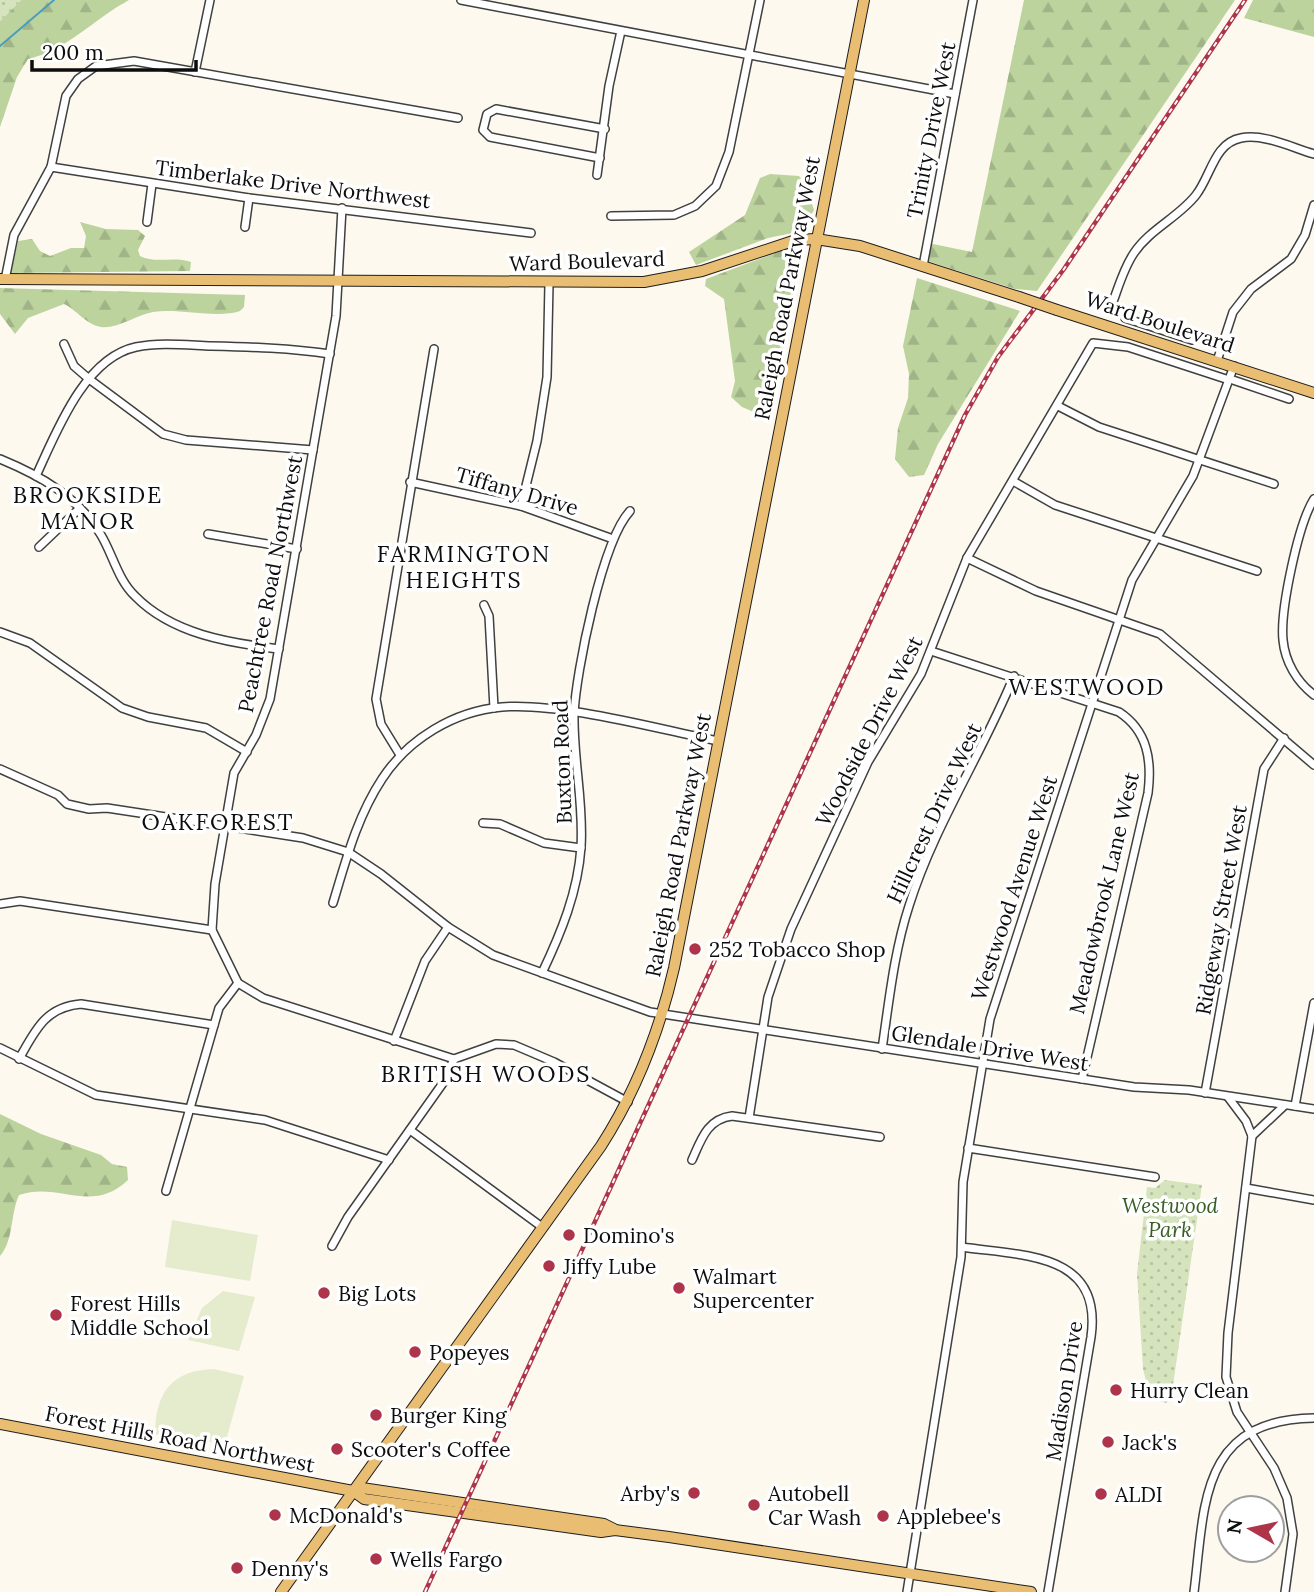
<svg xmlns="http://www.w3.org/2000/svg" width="1314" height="1592" font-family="Lora,serif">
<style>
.forest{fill:url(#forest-firs)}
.park{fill:url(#park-dots)}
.pitch{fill:#e5eccd}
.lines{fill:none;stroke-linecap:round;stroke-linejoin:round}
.stream{stroke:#499ebe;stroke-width:2}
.minor-casing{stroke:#404040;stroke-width:10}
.major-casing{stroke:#1e1e1e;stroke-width:12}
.minor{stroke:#fff;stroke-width:7}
.major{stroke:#e9be73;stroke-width:10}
.rail-casing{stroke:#ae3549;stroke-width:4.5}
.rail{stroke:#fff;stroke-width:2;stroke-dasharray:5;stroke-linecap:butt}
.major-bridge-casing{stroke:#1e1e1e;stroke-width:12;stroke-linecap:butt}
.major-bridge{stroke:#e9be73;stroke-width:10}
.poi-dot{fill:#ae3549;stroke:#fff;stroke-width:2.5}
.labels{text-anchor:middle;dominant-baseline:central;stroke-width:7;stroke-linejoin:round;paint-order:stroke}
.street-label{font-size:21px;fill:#0d0d0d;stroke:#fff}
.poi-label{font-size:21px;fill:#0d0d0d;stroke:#fff;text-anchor:start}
.park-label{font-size:21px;font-style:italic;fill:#385e25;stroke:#fff}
.neighbourhood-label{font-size:23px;letter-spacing:2px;fill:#0d0d0d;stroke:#fff}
</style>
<defs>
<pattern id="forest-firs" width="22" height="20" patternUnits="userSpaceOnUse" patternTransform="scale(1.75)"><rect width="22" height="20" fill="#bcd39e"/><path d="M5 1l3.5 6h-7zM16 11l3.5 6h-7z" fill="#a0b487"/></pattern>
<pattern id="park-dots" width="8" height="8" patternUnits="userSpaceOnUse" patternTransform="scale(1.75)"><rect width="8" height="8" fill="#d6e4bd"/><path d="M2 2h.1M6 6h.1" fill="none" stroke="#b6c2a1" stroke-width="1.8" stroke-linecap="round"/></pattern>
</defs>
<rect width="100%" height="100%" fill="#fdf9ef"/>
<g class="forest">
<path d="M 21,0 L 129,0 C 94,19 67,50 28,59 L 17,77 L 0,127 L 0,21 Z"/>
<path d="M 1024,0 L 1235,0 L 1037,291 L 1015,289 L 924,260 L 928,243 L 972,252 Z"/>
<path d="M 1253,0 L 1314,0 L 1314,37 L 1244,18 Z"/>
<path d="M 770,174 L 799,176 L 806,186 L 814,210 L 802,231 L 768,238 L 696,265 L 689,252 L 745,215 L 760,178 Z"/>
<path d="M 80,222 L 106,229 L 138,230 L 145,236 L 138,250 L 140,256 C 155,264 174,256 191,262 L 190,271 L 11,273 L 18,241 L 32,239 L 40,251 L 50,256 L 71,248 L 84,248 L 86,236 Z"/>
<path d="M 789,248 L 797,253 L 798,265 L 778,380 L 766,417 L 742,407 L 731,397 L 735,381 L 724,299 L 705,286 L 706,279 Z"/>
<path d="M 917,278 L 1020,311 L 938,444 L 924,475 L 909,477 L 895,459 L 898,428 L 908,398 L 909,374 L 903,346 Z"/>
<path d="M 0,288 L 245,295 L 244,307 L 240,311 C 217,319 180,308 153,312 C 136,315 118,329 101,327 C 85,324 77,310 64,304 L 28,318 L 15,334 L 0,314 Z"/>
<path d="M 0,1114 L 41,1134 L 101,1155 L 112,1164 L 127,1167 L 128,1180 C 91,1215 59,1181 19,1195 C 10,1215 14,1240 0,1256 Z"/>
</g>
<g class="park">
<path d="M 0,0 L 21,0 L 0,21 Z"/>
<path d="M 1165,1180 L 1202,1185 L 1171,1399 L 1166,1403 L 1155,1400 L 1149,1393 L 1143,1369 L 1137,1274 L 1147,1187 L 1155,1188 Z"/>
</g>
<g class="pitch">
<path d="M 172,1220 L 258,1235 L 250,1281 L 165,1267 Z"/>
<path d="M 223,1291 L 255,1297 L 239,1351 L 188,1340 L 202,1308 Z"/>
<path d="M 214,1369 L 244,1376 L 225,1444 L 155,1434 C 155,1393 172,1370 214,1369 Z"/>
</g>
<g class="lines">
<path class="stream" d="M 0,46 L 54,0"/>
<defs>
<g id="minor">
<path d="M 461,0 L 955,94"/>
<path d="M 195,72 L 210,0"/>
<path d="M 600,158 L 490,137 L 483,130 L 487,114 L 496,109 L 605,129"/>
<path d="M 51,167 L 249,198 L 531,233"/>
<path d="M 597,175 L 609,86 L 621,31"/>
<path d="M 611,216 L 674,215 L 695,206 L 716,186 L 729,152 L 760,0"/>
<path d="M 147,222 L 152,184"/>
<path d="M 245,227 L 249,198"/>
<path d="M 923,266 L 973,0"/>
<path d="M 5,280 L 14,235 L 51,167 L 66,96 L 78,79 L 96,66 L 134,61 L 458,118"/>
<path d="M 1111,307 C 1118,289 1123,269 1134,253 C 1150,229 1179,217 1196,195 C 1211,176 1214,143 1241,138 C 1263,133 1293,148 1314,154"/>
<path d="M 1125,318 L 1192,340"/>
<path d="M 64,344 L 74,366 L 89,379 L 163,434 L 186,440 L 313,450"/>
<path d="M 1217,361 L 1233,312 L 1251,289 L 1291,259 L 1305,235 L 1314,205"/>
<path d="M 1230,379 L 1289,399"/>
<path d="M 1058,406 L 1099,427 L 1274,484"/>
<path d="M 0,459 C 39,475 79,497 101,535 C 113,555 118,580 135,596 C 172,634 229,643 279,649"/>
<path d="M 36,476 C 56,433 84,358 136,347 C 160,342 186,345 211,346 C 251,347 290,348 330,354"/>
<path d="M 1013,481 L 1055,505 L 1257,571"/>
<path d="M 410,482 L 521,506 L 613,539"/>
<path d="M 1314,499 C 1298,524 1280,611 1283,640 C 1285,662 1297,682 1314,695"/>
<path d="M 521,506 L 537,441 L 547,377 L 549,284"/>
<path d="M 208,534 L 297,549"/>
<path d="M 39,547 L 80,508"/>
<path d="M 967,558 L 1036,591 L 1160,634 L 1314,765"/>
<path d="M 484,605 L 489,616 L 494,708"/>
<path d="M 0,632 L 30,643 L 122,708 L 148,717 L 206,728 L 247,752"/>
<path d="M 931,651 L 1119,712 C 1148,731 1152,761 1148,793 L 1082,1079"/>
<path d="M 400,755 L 381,724 L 376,699 L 434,349"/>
<path d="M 0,769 L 58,795 L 67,804 L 89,809 L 107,808 L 303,838 L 348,852 L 381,874 L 448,927 L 493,955 L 650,1012 L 1134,1087 L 1189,1090 L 1314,1109"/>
<path d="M 483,823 L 500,824 L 544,843 L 581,848"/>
<path d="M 333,903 C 346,860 357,817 382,779 C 408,739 454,711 502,707 C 560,702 658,729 718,741"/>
<path d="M 0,904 L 20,901 L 212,930"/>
<path d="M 542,973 C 561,933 578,892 581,847 C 584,803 573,759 574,714 C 576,672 602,541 630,511"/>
<path d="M 238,983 L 263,998 L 454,1059 L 496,1044 L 514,1045 L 554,1062 L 628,1102"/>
<path d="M 394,1041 L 425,961 L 448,927"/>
<path d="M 0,1048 L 96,1095 L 265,1120 L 389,1160"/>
<path d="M 882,1049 C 889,1002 894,952 909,906 C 934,826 982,754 1014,676"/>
<path d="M 19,1059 C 35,1031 45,1007 81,1004 L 214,1025"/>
<path d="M 1205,1093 L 1264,769 L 1284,738"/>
<path d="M 1228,1097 L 1246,1121 L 1252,1136 L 1228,1333 L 1226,1377 L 1237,1412 L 1274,1468 L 1287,1498 L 1293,1534 L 1285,1592"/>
<path d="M 1295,1106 L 1314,1003"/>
<path d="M 749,1118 L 768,997 L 791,929 L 868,762 L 921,674 L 967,558 L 1093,343 L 1128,347 L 1229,380"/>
<path d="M 410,1130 L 542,1227"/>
<path d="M 1252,1136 L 1285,1105"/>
<path d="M 968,1148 L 1155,1177"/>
<path d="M 692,1160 C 701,1140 707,1119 732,1116 L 880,1137"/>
<path d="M 1246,1188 L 1314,1200"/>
<path d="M 166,1191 L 219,1008 L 238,983 L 212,930 L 215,884 L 234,773 L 256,735 L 270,699 L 336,316 L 342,208"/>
<path d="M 332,1246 L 348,1217 L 443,1083 L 454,1059"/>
<path d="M 962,1247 C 1023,1256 1103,1252 1091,1337 L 1048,1592"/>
<path d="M 907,1592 L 961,1257 L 963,1182 L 990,1019 L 1132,580 L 1193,476 L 1234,366"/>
<path d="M 1194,1592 C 1205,1505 1199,1420 1314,1418"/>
</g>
<g id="major">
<path d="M 0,279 L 644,282 L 702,271 L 796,240 L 816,239 L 860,246 L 1019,297"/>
<path d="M 1057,310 L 1314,393"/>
<path d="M 0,1424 L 353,1491 L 364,1499 L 601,1532 L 615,1530 L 669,1537 L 1031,1592"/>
<path d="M 354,1491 L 362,1488 L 604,1524 L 614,1529"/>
<path d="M 281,1592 L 601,1146 C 637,1090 659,1033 674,968 L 864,0"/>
</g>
</defs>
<use href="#minor" class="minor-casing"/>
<use href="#major" class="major-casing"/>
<use href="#minor" class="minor"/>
<use href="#major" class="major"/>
<defs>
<path id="rail" d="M 425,1592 L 965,415 L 998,357 L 1064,269 L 1245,0"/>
</defs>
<use href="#rail" class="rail-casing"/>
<use href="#rail" class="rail"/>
<defs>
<path id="major-bridge" d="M 1019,297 L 1057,310"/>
</defs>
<use href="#major-bridge" class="major-bridge-casing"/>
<use href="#major-bridge" class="major-bridge"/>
</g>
<g class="poi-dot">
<circle cx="695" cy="949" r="7"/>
<circle cx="569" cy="1235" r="7"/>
<circle cx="549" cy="1266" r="7"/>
<circle cx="679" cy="1288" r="7"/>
<circle cx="324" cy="1293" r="7"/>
<circle cx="56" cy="1315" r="7"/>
<circle cx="415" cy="1352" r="7"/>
<circle cx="1116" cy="1390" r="7"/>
<circle cx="376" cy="1415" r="7"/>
<circle cx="1108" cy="1442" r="7"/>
<circle cx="337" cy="1449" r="7"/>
<circle cx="694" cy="1493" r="7"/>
<circle cx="1101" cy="1494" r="7"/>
<circle cx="754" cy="1505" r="7"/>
<circle cx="275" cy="1515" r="7"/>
<circle cx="883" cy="1516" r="7"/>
<circle cx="376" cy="1559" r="7"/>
<circle cx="237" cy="1568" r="7"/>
</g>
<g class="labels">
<g class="street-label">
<text transform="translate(931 130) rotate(-79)">Trinity Drive West</text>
<text transform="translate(293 184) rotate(7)">Timberlake Drive Northwest</text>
<text transform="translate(587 261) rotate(-2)">Ward Boulevard</text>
<text transform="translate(787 288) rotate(-79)">Raleigh Road Parkway West</text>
<text transform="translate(1160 322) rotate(18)">Ward Boulevard</text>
<text transform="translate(517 491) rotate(16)">Tiffany Drive</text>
<text transform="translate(270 584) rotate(-79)">Peachtree Road Northwest</text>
<text transform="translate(869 731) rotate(-63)">Woodside Drive West</text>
<text transform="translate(562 762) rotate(-92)">Buxton Road</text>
<text transform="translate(934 813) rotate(-65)">Hillcrest Drive West</text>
<text transform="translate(678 845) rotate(-79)">Raleigh Road Parkway West</text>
<text transform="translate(1014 888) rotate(-72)">Westwood Avenue West</text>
<text transform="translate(1104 893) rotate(-77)">Meadowbrook Lane West</text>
<text transform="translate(1221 910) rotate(-80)">Ridgeway Street West</text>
<text transform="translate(990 1048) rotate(9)">Glendale Drive West</text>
<text transform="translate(1064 1391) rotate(-81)">Madison Drive</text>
<text transform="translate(180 1439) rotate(11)">Forest Hills Road Northwest</text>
</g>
<g class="poi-label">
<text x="709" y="949">252 Tobacco Shop</text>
<text x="583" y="1235">Domino's</text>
<text x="563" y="1266">Jiffy Lube</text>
<text x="693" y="1276">Walmart<tspan x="693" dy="24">Supercenter</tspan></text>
<text x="338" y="1293">Big Lots</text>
<text x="70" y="1303">Forest Hills<tspan x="70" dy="24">Middle School</tspan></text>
<text x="429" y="1352">Popeyes</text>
<text x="1130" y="1390">Hurry Clean</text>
<text x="390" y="1415">Burger King</text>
<text x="1122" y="1442">Jack's</text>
<text x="351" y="1449">Scooter's Coffee</text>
<text x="680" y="1493" text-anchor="end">Arby's</text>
<text x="768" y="1493">Autobell<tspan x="768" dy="24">Car Wash</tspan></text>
<text x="1115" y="1494">ALDI</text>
<text x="289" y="1515">McDonald's</text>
<text x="897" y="1516">Applebee's</text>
<text x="390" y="1559">Wells Fargo</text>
<text x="251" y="1568">Denny's</text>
</g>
<g class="park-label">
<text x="1170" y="1205">Westwood<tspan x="1170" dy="24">Park</tspan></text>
</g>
<g class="neighbourhood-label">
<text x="88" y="494">BROOKSIDE<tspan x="88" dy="26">MANOR</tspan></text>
<text x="464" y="553">FARMINGTON<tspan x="464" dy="26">HEIGHTS</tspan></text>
<text x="1087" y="686">WESTWOOD</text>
<text x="218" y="821">OAKFOREST</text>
<text x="486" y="1073">BRITISH WOODS</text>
</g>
</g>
<g transform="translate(1251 1529) rotate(279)"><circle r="33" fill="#ffffff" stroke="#9e9e9e" stroke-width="2"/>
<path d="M0-5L12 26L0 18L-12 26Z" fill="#ae3549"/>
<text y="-10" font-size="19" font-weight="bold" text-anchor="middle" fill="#0d0d0d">N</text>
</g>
<path d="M32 60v10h164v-10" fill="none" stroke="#0d0d0d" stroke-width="3.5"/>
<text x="42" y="60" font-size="21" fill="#0d0d0d" stroke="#ffffff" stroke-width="5" paint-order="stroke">200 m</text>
</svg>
